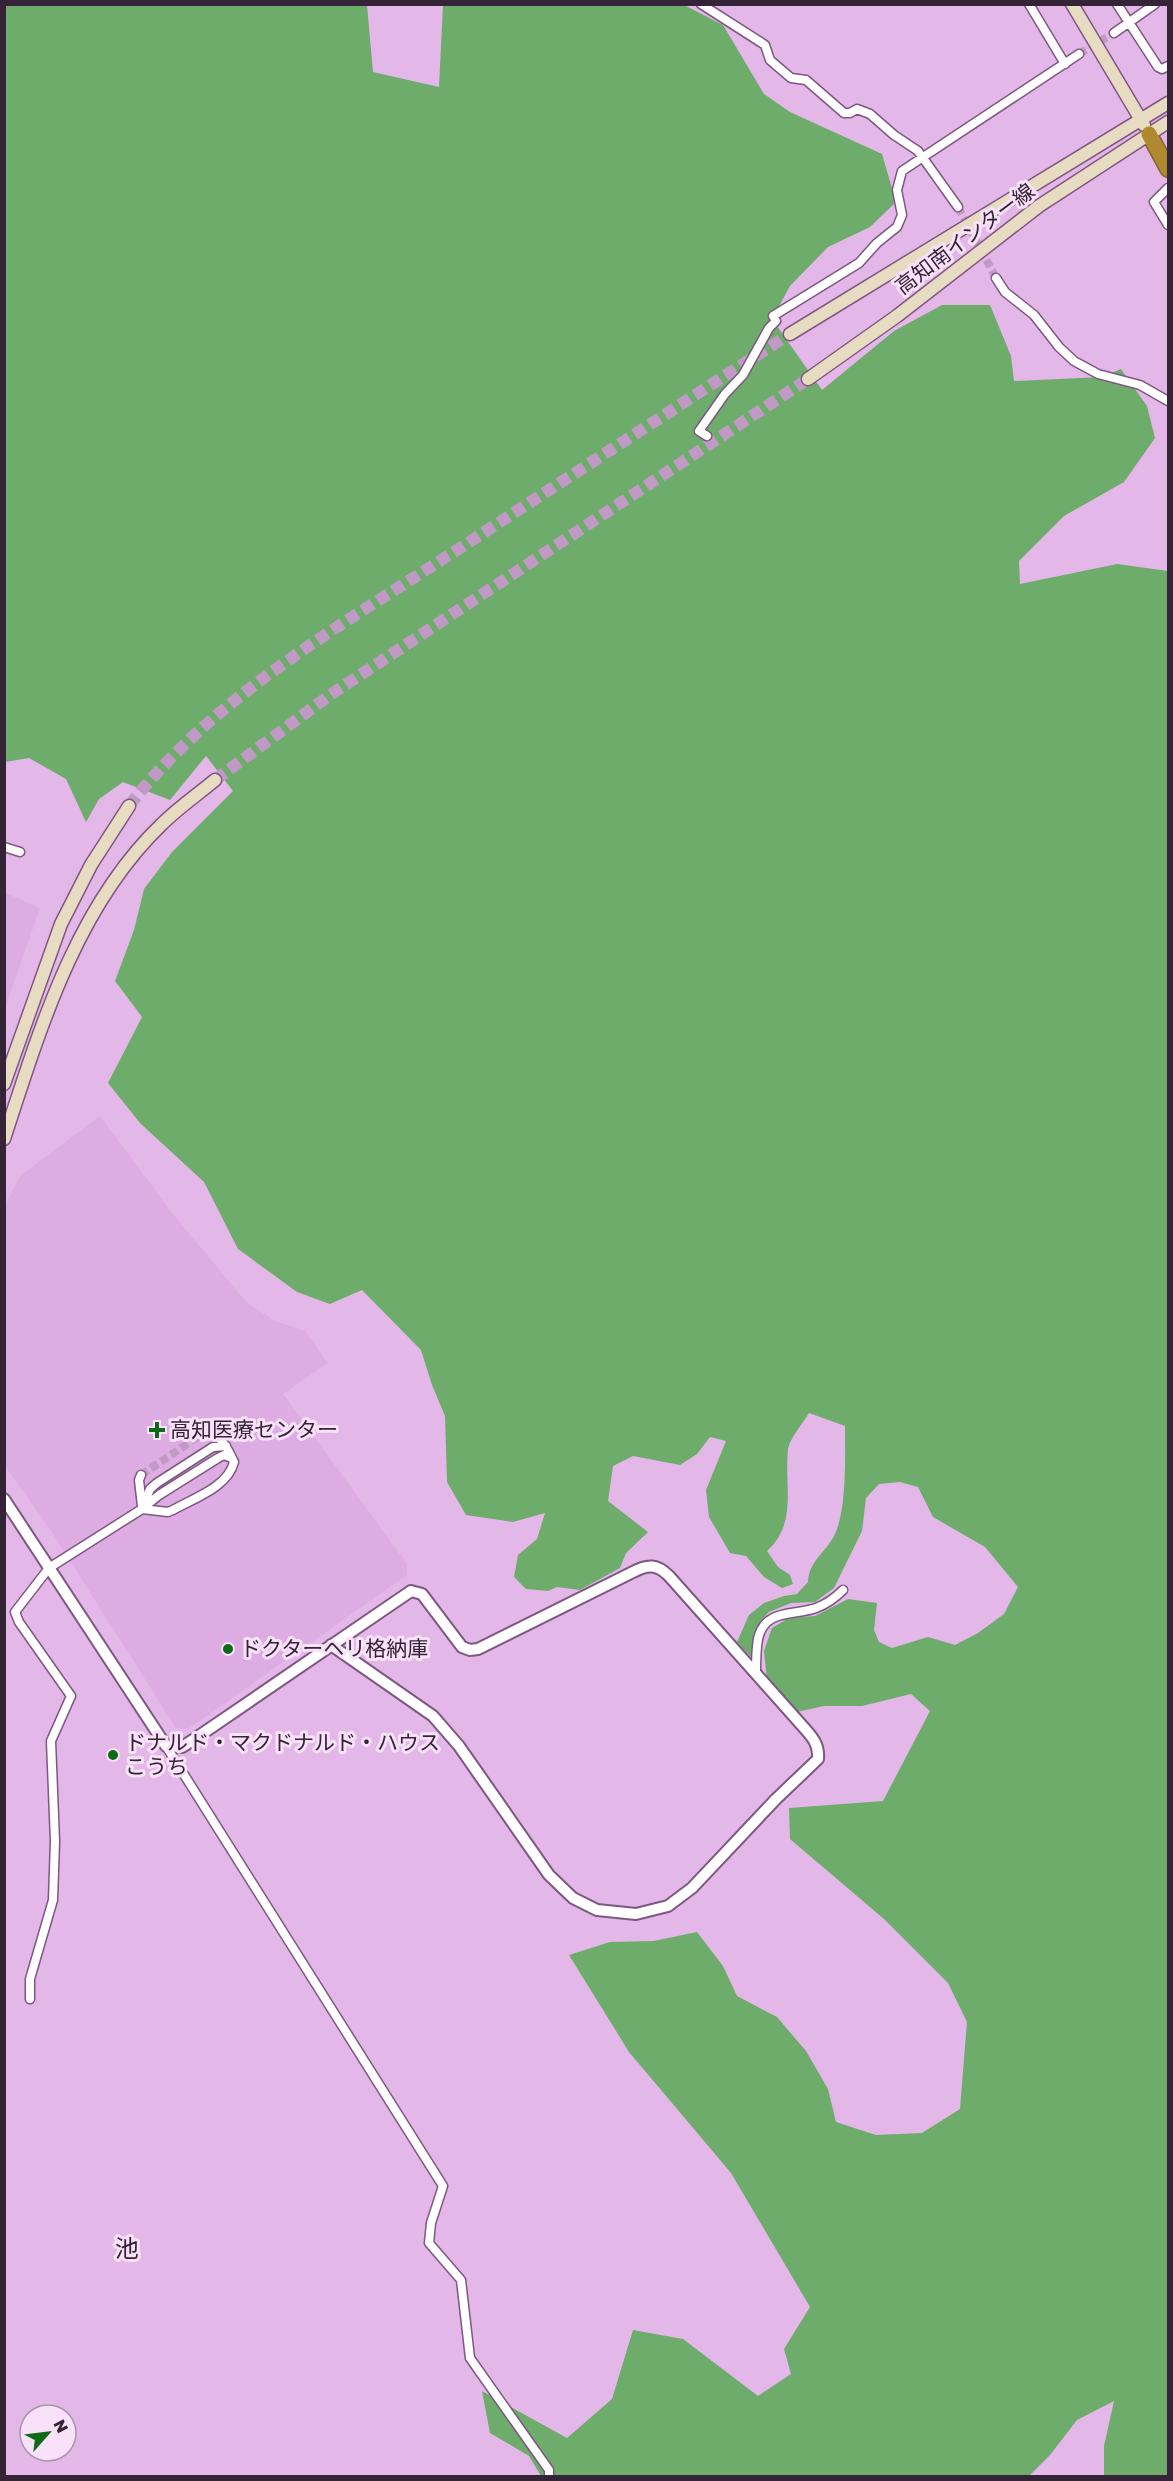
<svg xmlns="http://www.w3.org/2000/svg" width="1173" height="2481" viewBox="0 0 1173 2481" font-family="'Golos Text','Noto Sans JP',sans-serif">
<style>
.built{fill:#ddace2}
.green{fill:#6eac6c}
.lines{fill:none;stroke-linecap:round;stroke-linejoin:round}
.minor-tunnel{stroke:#c09ac4;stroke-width:8;stroke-dasharray:8 4;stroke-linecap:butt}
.secondary-tunnel{stroke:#c09ac4;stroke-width:12;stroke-dasharray:12 6;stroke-linecap:butt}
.minor-casing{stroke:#7e5782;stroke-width:11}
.tertiary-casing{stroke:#7e5782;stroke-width:14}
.secondary-casing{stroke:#7e5782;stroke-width:15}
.motorway-casing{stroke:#846532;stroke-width:18}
.minor{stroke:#fff;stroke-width:8}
.tertiary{stroke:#fff;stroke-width:10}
.secondary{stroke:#e7dbc1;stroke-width:12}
.motorway{stroke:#af8830;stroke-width:15}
.poi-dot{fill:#0d6a15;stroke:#f8e1f9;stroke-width:2}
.labels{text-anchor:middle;stroke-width:6;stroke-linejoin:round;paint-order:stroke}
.street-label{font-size:21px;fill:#352437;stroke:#f8e1f9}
.poi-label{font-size:21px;fill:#352437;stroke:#f8e1f9;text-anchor:start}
.quarter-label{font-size:24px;fill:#352437;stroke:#f8e1f9}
</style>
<rect width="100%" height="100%" fill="#e3b7e7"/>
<!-- built -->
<path class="built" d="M5,893l35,15 -35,100z
M100,1116l72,97 75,90 28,18 30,10 23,32 -45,31 124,170v11l-219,154 -12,-1 -128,-202 -43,-60 -1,-259 16,-31z"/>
<!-- green -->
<path class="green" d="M5,5h362l6,67 66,15 4,-82h241l39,20 41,69 26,18 92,42 14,48 -26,25 -42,20 -38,39 -18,33 50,71 72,-59 48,-26h48l21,51 3,25 88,-4 19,-8 26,37 8,32 -31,44 -60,34 -45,45 1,23 97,-20 51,7v1905h-64v-30l10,-45 -37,19 -27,35 -21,21h-488l-12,-20 -39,-23 -8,-42 85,47 45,-39 21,-69 50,9 75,57 33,-22 -7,-25 26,-42 -79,-134 -102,-121 -60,-97 41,-13 44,-1 43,-9 26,34 14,30 40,21 29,34 22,38 8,33 40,13 46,-2 38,-24 7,-87 -19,-39 -64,-64 -94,-80 -1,-31 94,-7 47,-90 -19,-17 -49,12h-38l-27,6 -30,-32 -3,-29 8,-23 17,-10 26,-2 33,-17 29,4 -3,27 5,12 13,6 36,-11 27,8 23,-12 26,-19 14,-27 -33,-40 -52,-30 -15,-30 -18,-5 -21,2 -13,14 -4,33 -28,57 -19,14 -24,1 -22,9 -10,11 -8,34 -14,-15 12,-27 15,-12 20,-7 13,-2 11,-12c1,-22 18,-29 27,-48 12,-25 10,-79 10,-108l-36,-13c-6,10 -19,25 -21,36 -4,37 10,74 -21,102l11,16 12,8 3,9 -11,4 -18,-11 -18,-21 -16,-3 -21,-36 -3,-27 20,-49 -16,-4 -13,17 -17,11 -47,-9 -20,10 -5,35 40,31 -22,21 -6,15 -40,22 -23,-3 -9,4 -22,-2 -12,-12 4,-22 19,-16 8,-26 -32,9 -47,-7 -19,-33 -2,-66 -13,-31 -11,-35 -59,-60 -32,14 -33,-12 -59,-43 -34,-67 -64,-59 -32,-40 34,-66 -27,-36 19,-51 10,-41 28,-37 61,-61 -27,-35 -36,44 -47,-18 -24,17 -13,23 -20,-43 -37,-21 -24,4z"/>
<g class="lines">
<!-- minor-tunnel -->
<path class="minor-tunnel" d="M1079,54l35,-21
M958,207l38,71
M141,1475l64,-43"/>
<!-- secondary-tunnel -->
<path class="secondary-tunnel" d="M215,780l115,-85 478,-316
M129,806c81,-105 201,-174 311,-245 117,-76 233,-152 350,-227"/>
<defs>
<path id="minor" d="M701,4l64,41 5,15 21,18 15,2 38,33h6l7,-4 13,5 24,21 24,16 40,56
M1029,4l36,60
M1117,4l41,63 4,2 6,-3
M1114,33l41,-29
M1168,188l-14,14 14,23
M996,278l9,14 29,23 25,32 15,14 24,13 42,11 28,16
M707,436l-8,-5 26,-37 18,-19 26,-47 7,-7 -3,-5 86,-53 18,-20 20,-16 5,-12 -5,-25 5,-19 177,-117
M4,847l16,5
M141,1475l-2,5 3,26
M142,1509l26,3 5,-2c21,-12 55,-23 61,-48 -8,-16 -11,-25 -29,-30
M142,1509l8,-20 7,-6 56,-36 13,-1
M756,1673c0,-11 0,-23 2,-34 7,-31 36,-23 58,-31 11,-4 19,-10 27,-18
M166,1746l277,440 -12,37 -2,20 32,37 9,78 79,112v6
M30,1999v-20l23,-79 2,-59 -4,-100 20,-45 -52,-74 -4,-10 34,-44 93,-59 17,-14 59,-37 6,-3 8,3"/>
<path id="tertiary" d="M4,1499l162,247 16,1 11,-7 218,-149 11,3 40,53 8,3 8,-1 155,-77c15,-8 24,-8 36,4l137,154c8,9 13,16 12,29l-42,40 -84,89 -24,18 -32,8 -39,-4 -24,-12 -24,-23 -90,-129 -26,-30 -102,-71"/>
<path id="secondary" d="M1072,4l72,121
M790,334l378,-231
M808,379l89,-63 142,-110 129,-84
M4,1084l57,-160 30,-59 38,-59
M4,1139c36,-110 72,-233 158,-315 16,-16 35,-29 53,-44"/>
<path id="motorway" d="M1149,134l19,35"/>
</defs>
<!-- minor casing -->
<use href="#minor" class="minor-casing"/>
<!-- tertiary casing -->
<use href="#tertiary" class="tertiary-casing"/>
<!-- secondary casing -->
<use href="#secondary" class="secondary-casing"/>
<!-- motorway casing -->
<use href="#motorway" class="motorway-casing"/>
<!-- minor -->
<use href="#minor" class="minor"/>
<!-- tertiary -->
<use href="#tertiary" class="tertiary"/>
<!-- secondary -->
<use href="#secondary" class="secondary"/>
<!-- motorway -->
<use href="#motorway" class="motorway"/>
</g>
<!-- markers -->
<g class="poi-dot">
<path d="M154 1421h6v6h6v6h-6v6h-6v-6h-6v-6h6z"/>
<circle cx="228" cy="1649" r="6"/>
<circle cx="113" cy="1755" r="6"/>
</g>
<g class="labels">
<!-- street labels -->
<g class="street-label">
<text transform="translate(965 239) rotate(-37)" y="7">高知南インター線</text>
</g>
<!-- poi labels -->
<g class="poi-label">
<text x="170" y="1437">高知医療センター</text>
<text x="240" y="1656">ドクターヘリ格納庫</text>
<text x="125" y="1750">ドナルド・マクドナルド・ハウス<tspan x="125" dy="24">こうち</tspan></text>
</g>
<!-- quarter labels -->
<g class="quarter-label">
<text x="127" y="2257">池</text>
</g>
</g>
<!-- border -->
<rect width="1173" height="2481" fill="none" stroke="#352437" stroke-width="12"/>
<!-- north arrow -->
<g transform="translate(48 2433) rotate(62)"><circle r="28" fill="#f8e1f9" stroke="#aa95ab" stroke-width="1.5"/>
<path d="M0-4.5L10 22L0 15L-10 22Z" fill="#0d6a15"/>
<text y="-9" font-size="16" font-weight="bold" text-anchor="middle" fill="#352437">N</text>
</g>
</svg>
